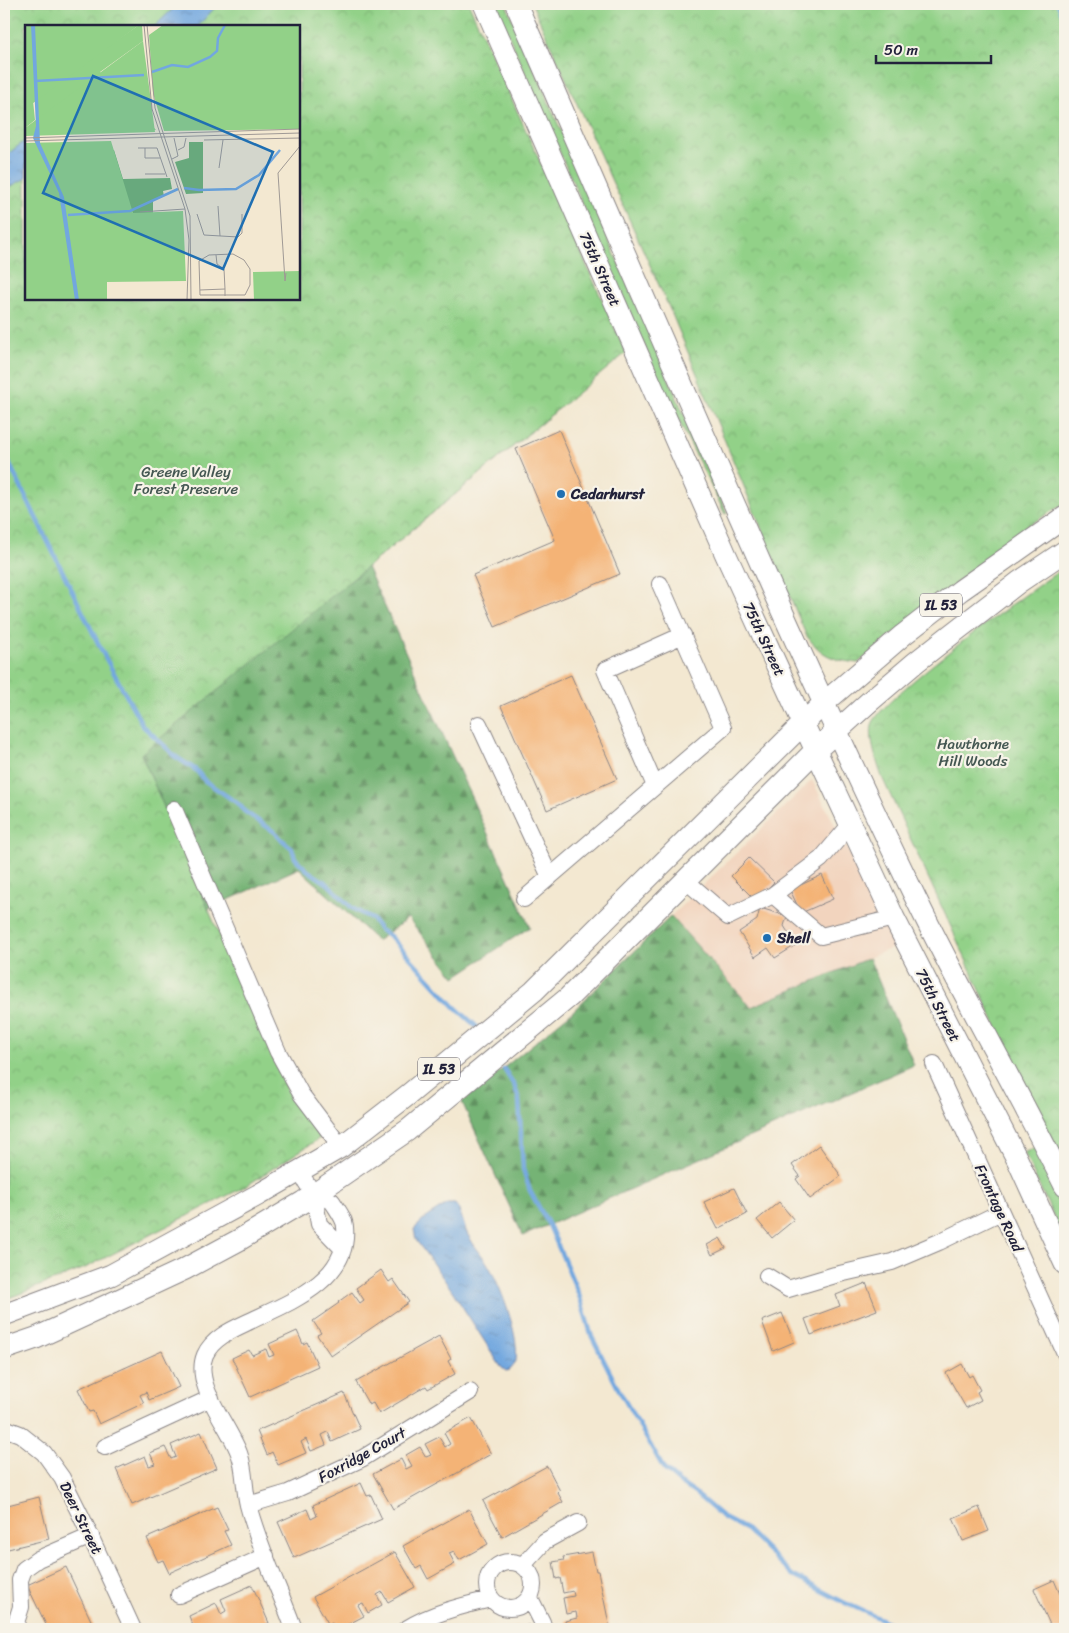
<svg xmlns="http://www.w3.org/2000/svg" width="1069" height="1633" viewBox="0 0 1069 1633" font-family="Sriracha,sans-serif">
<style>
.built{fill:#f2d4be}
.green{fill:#92d188;stroke:#5a7a62}
.forest{fill:url(#forest-firs);stroke:#4c6a58}
.park{fill:url(#park-crowns);stroke:#5a7a62;fill-rule:evenodd}
.water{fill:url(#water-ripples);stroke:#4a648d}
.lines{fill:none;stroke-linecap:round;stroke-linejoin:round}
.stream{stroke:#72a7df;stroke-width:4.5}
.building{fill:#f4b376}
.minor-casing{stroke:#8a8586;stroke-width:18}
.major-casing{stroke:#8a8586;stroke-width:23}
.minor{stroke:#fff;stroke-width:16}
.major{stroke:#fff;stroke-width:21}
.poi-dot{fill:#1f6fb2;stroke:#f7f3e8;stroke-width:2}
.labels{text-anchor:middle;stroke-width:4.5;stroke-linejoin:round;paint-order:stroke}
.shield{fill:#f7f3e8;stroke:#62616f;stroke-width:1}
.shield-label{font-size:14px;font-weight:bold;fill:#22223b}
.street-label{font-size:15px;fill:#22223b;stroke:#f7f3e8}
.park-label{font-size:15px;fill:#445752;stroke:#f7f3e8}
.poi-label{font-size:15px;font-weight:bold;fill:#22223b;stroke:#f7f3e8;text-anchor:start}
.inset-river{fill:none;stroke:#72a7df;stroke-width:2.5}
.inset-road{fill:none;stroke:#9f9995;stroke-width:1}
.view{fill:#1f6fb2;fill-opacity:0.15;stroke:#1f6fb2;stroke-width:2.5}
.inset-edge{fill:none;stroke:#22223b;stroke-width:2.5}
</style>
<defs>
<pattern id="forest-firs" width="22" height="20" patternUnits="userSpaceOnUse" patternTransform="scale(1.25)"><rect width="22" height="20" fill="#75b374"/><path d="M5 1l3.5 6h-7zM16 11l3.5 6h-7z" fill="#609160"/></pattern>
<pattern id="park-crowns" width="20" height="18" patternUnits="userSpaceOnUse" patternTransform="scale(1.25)"><rect width="20" height="18" fill="#92d188"/><path d="M2 6a3 3 0 1 1 6 0M12 15a3 3 0 1 1 6 0" fill="none" stroke="#7eb376"/></pattern>
<pattern id="water-ripples" width="26" height="14" patternUnits="userSpaceOnUse" patternTransform="scale(1.25)"><rect width="26" height="14" fill="#72a7df"/><path d="M2 4q2-2 4 0t4 0M15 11q2-2 4 0t4 0" fill="none" stroke="#5d88b6"/></pattern>
</defs>
<rect width="100%" height="100%" fill="#f7f3e8"/>
<filter id="ink" filterUnits="userSpaceOnUse"><feTurbulence type="fractalNoise" baseFrequency=".02" numOctaves="2"/><feDisplacementMap in="SourceGraphic" scale="10" xChannelSelector="R" yChannelSelector="G"/><feConvolveMatrix kernelMatrix="1 2 1 2 8 2 1 2 1" color-interpolation-filters="sRGB"/></filter>
<filter id="wash" filterUnits="userSpaceOnUse"><feTurbulence type="fractalNoise" baseFrequency=".0096" numOctaves="4" result="noise"/><feDisplacementMap in="SourceGraphic" scale="20" xChannelSelector="R" yChannelSelector="G"/><feGaussianBlur stdDeviation="1.12" result="paint"/><feColorMatrix in="noise" values="0 0 0 0 0 0 0 0 0 0 0 0 0 0 0 0 0 1.4 0 .05"/><feComposite in="paint" operator="in"/></filter>
<g filter="url(#wash)">
<rect width="100%" height="100%" fill="#f3e8d1"/>
<!-- built -->
<path class="built" d="M812,780l85,166 -146,61 -80,-91z"/>
<!-- green -->
<path class="green" d="M495,4h11l221,509 -2,1 -61,-123z
M1035,1147l30,63v31l-41,-88z"/>
<!-- forest -->
<path class="forest" d="M563,405l-196,162 163,360 -75,50 -47,-59 -31,23 -78,-73 -91,41 -67,-155 -57,-106 265,-66z
M671,916l80,91 118,-49 45,107 -391,171 -61,-134 110,-90z"/>
<!-- park -->
<path class="park" d="M4,4h465l157,349 -485,401 144,332 35,52 -74,48 -161,82 -81,32zM26,26h273v273h-273z
M532,4h524l9,5v494l-44,27 -163,133c-26,-3 -36,-7 -52,-28l-134,-321z
M1065,567v608l-183,-398c-5,-14 -13,-38 -10,-52 6,-26 163,-138 193,-158z"/>
<!-- water -->
<path class="water" d="M178,4h40l-20,22h-43z
M26,140v38l-22,12v-33z
M447,1204h8c7,8 8,21 13,31 6,12 16,21 22,33 11,20 30,69 26,92 0,4 -4,7 -6,10l-4,1 -5,-4 -50,-78 -35,-49 -2,-11 14,-13z"/>
<g class="lines">
<!-- stream -->
<path class="stream" d="M1058,4l7,16
M4,453l100,202 39,71 26,24 4,5 23,15 9,11 35,24 4,6 32,22 5,6 11,9 3,10 12,12 21,14 24,24 20,11 8,11 10,6 65,71 22,20
M504,1069l11,18 4,13 4,69 7,22 20,36 29,68 13,42 27,53 45,79 15,13 17,12 28,24 23,12 45,45 51,27 60,27"/>
</g>
<g id="blocks">
<!-- building -->
<path class="building" d="M559,430l61,144 -125,53 -22,-52 82,-35 -39,-91z
M571,675l46,104 -70,31 -46,-104z
M749,858l25,24 -18,19 -25,-25z
M822,875l11,24 -32,14 -11,-23z
M760,908l27,8 -3,10 12,19 -21,13 -7,-10 -13,9 -16,-25 18,-12z
M819,1145l22,31 -31,23 -14,-20 4,-3 -8,-11z
M734,1188l13,26 -29,15 -14,-27z
M779,1202l15,18 -22,18 -15,-18z
M720,1238l6,10 -14,7 -5,-10z
M381,1270l8,12 4,-3 16,23 -78,54 -14,-21 4,-2 -8,-12 26,-18 -1,-1 14,-10 8,11 4,-3 -8,-12z
M866,1283l11,27 -66,25 -6,-16 35,-13 -4,-11z
M782,1313l12,29 -21,9 -11,-30z
M297,1331l6,13 4,-2 11,24 -68,31 -18,-39 17,-8 3,5 14,-6 3,8 5,-2 -5,-11z
M439,1336l12,23 -3,2 7,13 -27,15 -2,-3 -47,28 -6,-11 -4,2 -13,-23z
M162,1351l17,36 -30,13 -3,-8 -6,3 4,8 -45,21 -6,-13 -4,1 -11,-23z
M962,1364l7,13 3,-2 8,15 -3,2 4,8 -15,8 -20,-35z
M344,1393l16,36 -28,13 -4,-10 -6,3 4,10 -15,6 -5,-12 -5,3 5,11 -28,12 -6,-13 -5,3 -10,-24z
M471,1418l20,36 -98,55 -20,-35 28,-15 5,10 6,-3 -6,-11 14,-8 6,10 5,-2 -6,-11 14,-7 6,10 5,-3 -6,-11z
M201,1432l16,36 -85,37 -16,-36 29,-13 4,10 6,-2 -5,-11 15,-6 6,12 5,-2 -5,-12z
M547,1466l13,25 -2,2 5,9 -61,35 -19,-36z
M361,1483l6,13 4,-1 11,24 -88,39 -16,-36 29,-13 4,10 6,-3 -4,-11z
M39,1497l10,42 -45,11v-44z
M217,1507l11,23 -4,1 7,14 -62,28 -6,-13 -5,2 -11,-24z
M979,1507l10,24 -26,10 -10,-23z
M469,1509l19,35 -29,16 -5,-9 -5,2 6,11 -27,15 -7,-13 -5,3 -13,-23z
M395,1552l20,35 -27,15 -6,-10 -5,3 5,10 -14,8 -5,-10 -5,2 6,11 -25,13h-3l-4,-6 -3,2 -16,-28z
M592,1552l4,19h2l12,58h-43l-2,-8 12,-3 -1,-6 -10,2 -3,-16 11,-2 -1,-5 -10,2 -3,-15 -4,1 -3,-17 11,-2 -1,-3z
M66,1567l29,62h-47l-21,-44z
M1054,1580l6,14 2,-1 3,8v28h-13l-18,-40z
M252,1585l17,38 -13,6h-65l-1,-1 3,-2 -4,-10 27,-13 5,11 5,-3 -5,-12z
M529,1625l1,4h-23v-1z"/>
</g>
</g>
<g filter="url(#ink)">
<use href="#blocks" fill-opacity="0" stroke="#8a8586" stroke-width="1"/>
<g class="lines">
<defs>
<path id="minor" d="M479,724l71,153
M655,786l-50,-116 78,-35
M174,809l104,243 23,42 40,53
M685,880l43,37 45,-22 48,-36 29,-34
M773,895l48,41 73,-18
M524,899l199,-171 -63,-144
M934,1064l131,289
M299,1171l15,24 5,29 24,25
M767,1276l21,13 47,-14 57,-13 47,-20 62,-30
M4,1428l16,6 24,19 18,25 20,40 51,111
M105,1447l106,-49
M248,1505l40,-12 75,-35 107,-66
M487 1585a23 23 0 1 1 46 0a23 23 0 1 1-46 0Z
M523,1565l22,-24 33,-18
M179,1595l87,-39
M530,1598l12,24 2,7
M14,1629l7,-22 -1,-27 4,-11 14,-10 53,-23
M294,1629c-15,-41 -35,-82 -46,-124 -4,-16 -3,-34 -8,-49 -9,-29 -48,-70 -35,-101 7,-16 26,-25 41,-32 39,-19 104,-41 99,-96 0,-8 -9,-19 -13,-26l-18,-6
M406,1629c26,-16 55,-23 85,-30"/>
<path id="major" d="M484,4l242,551 77,168 91,195 124,243 47,103
M516,4c132,300 258,602 401,897 47,97 101,189 148,285
M4,1315l107,-40 147,-80 83,-48 67,-52 126,-104 290,-288 79,-68 58,-45 104,-73
M4,1349l32,-11 89,-41 60,-28 54,-29 64,-38 105,-72 161,-133 247,-247 53,-48 47,-40 37,-29 66,-51 46,-31"/>
</defs>
<!-- minor casing -->
<use href="#minor" class="minor-casing"/>
<!-- major casing -->
<use href="#major" class="major-casing"/>
<!-- minor -->
<use href="#minor" class="minor"/>
<!-- major -->
<use href="#major" class="major"/>
</g>
</g>
<!-- markers -->
<g class="poi-dot">
<circle cx="561" cy="494" r="5"/>
<circle cx="767" cy="938" r="5"/>
</g>
<g class="labels">
<!-- shield labels -->
<g class="shield">
<rect x="920" y="593.5" width="42" height="23" rx="4"/>
<rect x="418" y="1057.5" width="42" height="23" rx="4"/>
</g>
<g class="shield-label">
<text x="941" y="610">IL 53</text>
<text x="439" y="1074">IL 53</text>
</g>
<!-- street labels -->
<g class="street-label">
<text transform="translate(600 269) rotate(66)" y="5">75th Street</text>
<text transform="translate(764 639) rotate(65)" y="5">75th Street</text>
<text transform="translate(938 1005) rotate(63)" y="5">75th Street</text>
<text transform="translate(999 1208) rotate(65)" y="5">Frontage Road</text>
<text transform="translate(362 1455) rotate(-29)" y="5">Foxridge Court</text>
<text transform="translate(81 1518) rotate(64)" y="5">Deer Street</text>
</g>
<!-- park labels -->
<g class="park-label">
<text x="186" y="477">Greene Valley<tspan x="186" dy="17">Forest Preserve</tspan></text>
<text x="973" y="749">Hawthorne<tspan x="973" dy="17">Hill Woods</tspan></text>
</g>
<!-- poi labels -->
<g class="poi-label">
<text x="571" y="499">Cedarhurst</text>
<text x="777" y="943">Shell</text>
</g>
</g>
<!-- overview -->
<g transform="translate(25 25)">
<rect width="275" height="275" fill="#f3e8d1"/>
<path d="M0,0l10,95 -10,8zM114,0h3l1,16 -43,31 56,58 -117,-4 -2,-30z" fill="#92d188"/>
<path d="M164,117h14v51l-17,1 -11,-32 14,-4zM56,122l33,3 9,29 47,-1 2,11 -9,2 1,5 -11,5v12h-20z" fill="#75b374"/>
<path d="M0,0h114l-114,84zM138,0h137v104l-136,2 -11,-38 -4,-58zM118,16l12,91 -130,4v-8zM86,116l22,72 50,-2 3,70 -79,1v18h-82v-157zM275,246v29h-46l-1,-28z" fill="#92d188"/>
<path d="M6,0h4l5,118 24,54 15,103h-4l-16,-107 -26,-55 3,-12z" fill="#72a7df"/>
<path class="inset-river" d="M127,47l20,-7 16,2 22,-10 7,-6 1,-13 7,-13M10,56l109,-6M159,163l15,2 37,-1 23,-14 21,-25M43,190l62,-4 48,-22"/>
<path class="inset-road" d="M119,0l8,84 33,100 4,31 -2,60M122,0l8,83 35,108 1,84M0,113l275,-9M179,115l96,-2M0,116l275,-8M113,123h19l10,29M120,123v10h15M153,125l6,-3 2,-9M147,134l6,-3 -4,-18M194,143l4,-28M120,149h20M193,181l2,30M115,187l45,-3M172,189l7,21 34,2 4,-4v-19M208,229l11,6 6,9v16l-5,10h-45l-1,-34 10,-6zM191,230l1,9 7,5 1,20M261,248l-1,8 -7,-108 22,-27M175,265l25,-1v7"/>
<path class="view" d="M68,51l180,76 -50,117 -180,-76z"/>
<rect width="275" height="275" class="inset-edge"/>
</g>
<!-- margin -->
<rect width="1069" height="1633" fill="none" stroke="#f7f3e8" stroke-width="20"/>
<!-- scale -->
<path d="M876 55v8h115v-8" fill="none" stroke="#22223b" stroke-width="2.5"/>
<text x="884" y="55" font-size="15" fill="#22223b" stroke="#f7f3e8" stroke-width="4" paint-order="stroke">50 m</text>
</svg>
